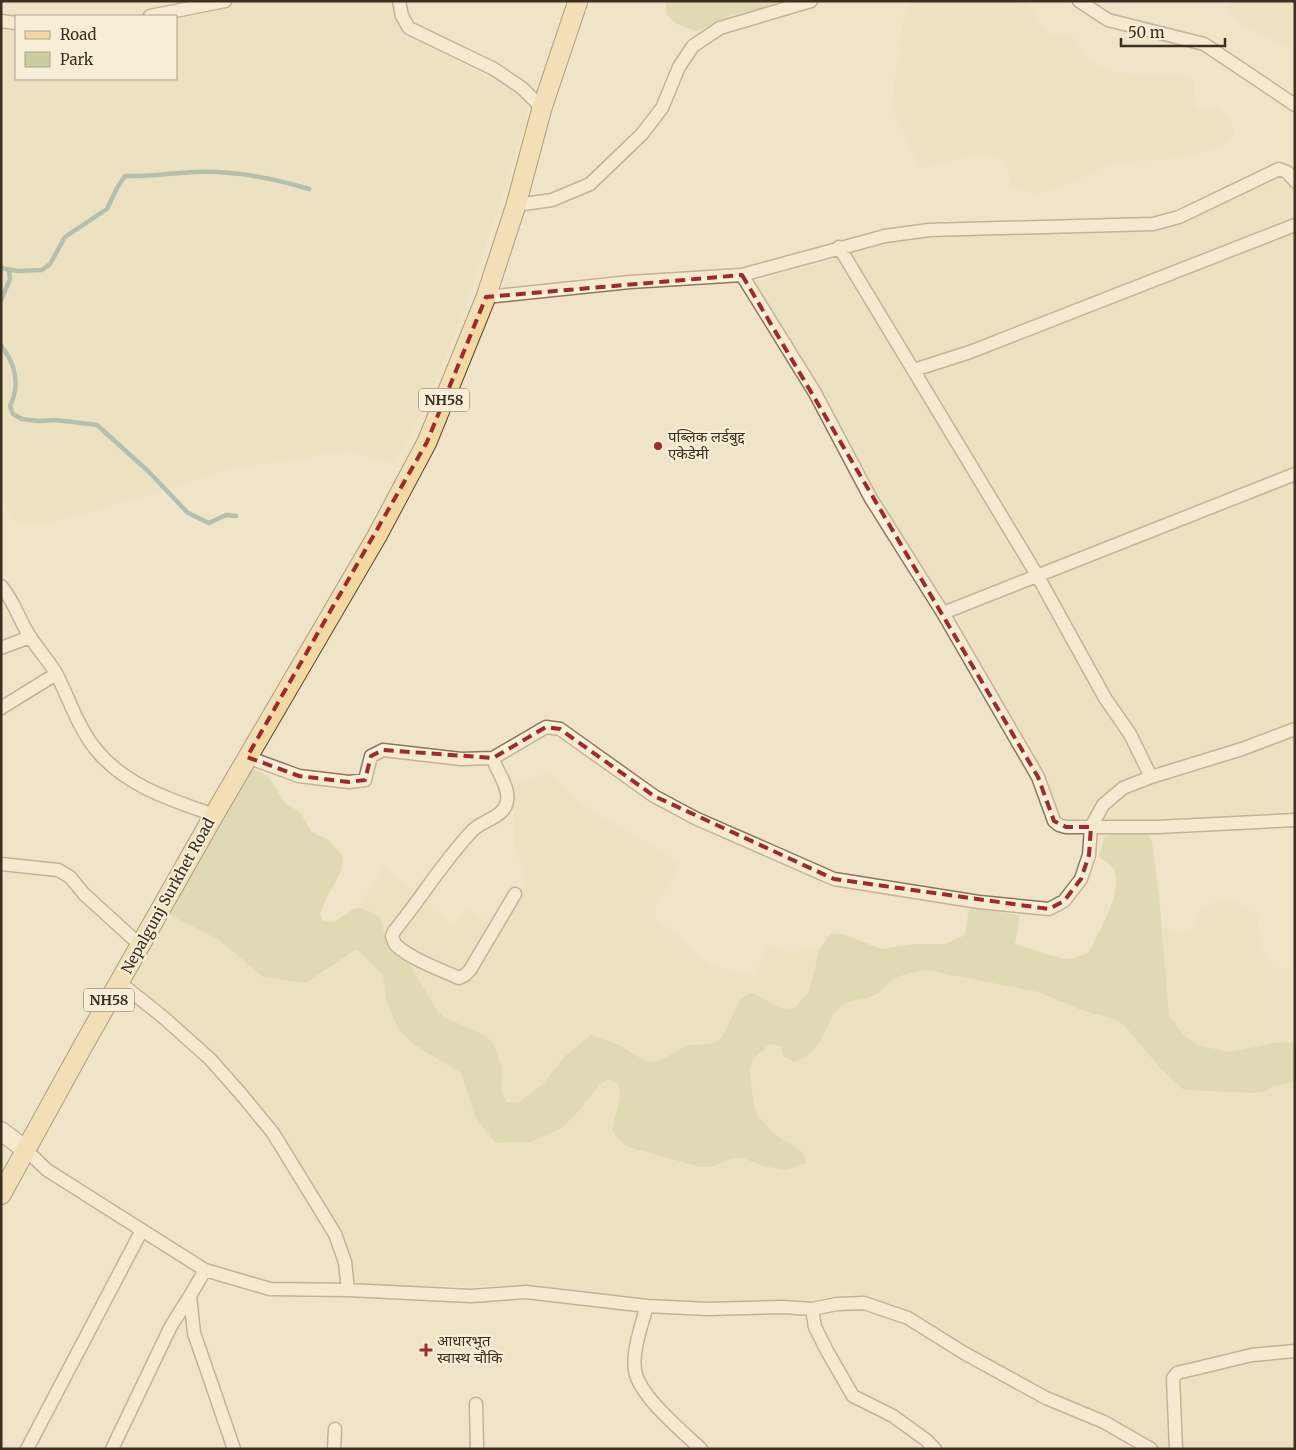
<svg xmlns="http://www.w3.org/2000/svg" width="1296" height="1450" viewBox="0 0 1296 1450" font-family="Merriweather,'Noto Sans Devanagari',serif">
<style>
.farmland{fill:#e6deb5}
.green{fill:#c9cf9b}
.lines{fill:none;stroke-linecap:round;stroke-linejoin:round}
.stream{stroke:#6f938a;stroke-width:4.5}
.street-casing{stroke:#8d765c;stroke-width:15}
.secondary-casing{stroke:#6f573f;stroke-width:20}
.primary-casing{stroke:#5b4430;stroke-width:21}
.street{stroke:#faf1dc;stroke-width:12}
.secondary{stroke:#faf1dc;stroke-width:18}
.primary{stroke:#f3d9a0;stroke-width:19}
.marked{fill:none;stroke:#9e2a2b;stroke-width:4;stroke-dasharray:10 6;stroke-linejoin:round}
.poi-dot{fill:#9e2a2b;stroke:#f7eed8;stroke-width:2}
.labels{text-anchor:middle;stroke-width:4.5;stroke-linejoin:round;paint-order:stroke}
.shield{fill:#f7eed8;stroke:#756857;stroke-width:1}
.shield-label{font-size:14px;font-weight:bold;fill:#3d2e20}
.poi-label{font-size:15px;fill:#3d2e20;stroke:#f7eed8;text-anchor:start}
.street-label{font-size:15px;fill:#3d2e20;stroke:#f7eed8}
</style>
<rect width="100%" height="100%" fill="#f0e4c8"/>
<!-- farmland -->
<path class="farmland" d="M240,1h153l6,23 7,14 36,16 50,25 35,21 -1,19 -52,164 -48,125 -33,56 -43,-13 -122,18 -80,26 -95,27 -39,-1 -13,-21v-472l15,1v50h160v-60l17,-3z
M910,1h105l2,3 10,-3 14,24 12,10 18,-2 16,27 23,11 26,3 41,1 16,3 3,31 23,-1 11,13 5,15 -17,11 -37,11 -70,5 -40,20 -35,11 -24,-8 -6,-26 -26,-6 -61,14 -27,-61 2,-27 7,-27 -2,-11 4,-23 7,-11z
M1231,1h64v51l-57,-30 -10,-12z
M1283,174l12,12v37l-302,115 -72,24 -4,-1 -7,-9 -58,-99 1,-3 39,-9 28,-3 109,-6h62l52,-3 131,-54z
M1295,231v238l-250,98 -5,-2 -12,-14 -104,-173 3,-4 7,-5 295,-111z
M838,258l14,19 172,288 2,6 -80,32 -45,-70 -34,-58 -30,-58 -76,-122 -6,-13z
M1295,482v243l-131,44 -6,-3 -13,-15 -45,-72 -52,-95 3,-8 190,-75z
M1023,589l11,1 19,25 50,92 22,30 18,34 -5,4 -13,5 -13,9 -16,18 -6,10 -11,5 -11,-2 -12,-7 -103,-190 8,-7 32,-12z
M1295,736v77l-130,7h-59l-2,-8 18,-18 146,-48z
M550,772l30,31 101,60 -26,45 1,10 55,47 43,11 13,-30 24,6 29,-4 -11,43 -14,17 -12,1 -31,-16 -11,5 -19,40 -10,6 -24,1 -29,16 -12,1 -28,-17 -55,12 -20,26 -26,20 -11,-1 -6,-10 1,-25 -16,-31 -42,-19 -8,-8 -24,-41 -10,-12 -15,-11 -7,-28 -16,-10h-6l26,-42 68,61 15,-19 31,24 28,-46 -13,-47 2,-55z
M1235,902l22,12 4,31 12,22 22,3v70l-2,2 -19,1 -44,9 -33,-7 -14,-11 -14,-19 -7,-87 20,6 11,-9 7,-16 13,-6z
M170,915l49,25 44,37 44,6 50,-34 26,26 3,24 27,45 48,29 14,44 87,11 16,-16 21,-27 10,-6 9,5 2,12 -8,34 16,17 72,20h11l21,-9h11l20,8 44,-4 -5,-10 -29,-19 -15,-17 -4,-11 -5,-36 4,-10 17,-15 11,3 40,-6 16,-31 7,-8 31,-7 17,-15 22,-8 12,-2 112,22 43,18 35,10 9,6 35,42 104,24 9,-6 22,-4v367h-134l-107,-52 -167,-93 -37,-11 -50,10 -57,-2 -99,1 -125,-15 -65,-2 -45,2 -46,-3 -11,-6 -1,-20 -12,-30 -31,-51 -45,-63 -90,-97 -42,-33 20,-39z"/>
<!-- green -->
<path class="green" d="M665,1h134l-67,14 -31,15 -6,1 -20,-8 -8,-8z
M248,766l20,10 17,27 15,9 12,20 17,8 11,13 3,5 -2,13 -17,32 -4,11 2,6 12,2c23,-15 21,-20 46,-5l7,28 15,11 10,12 24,41 8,8 42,19 8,9 8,22 -1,25 6,10 11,1 26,-20 20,-26 27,-22 28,10 28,17 12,-1 29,-16 24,-1 10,-6 19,-40 11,-5 31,16 12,-1 14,-17 11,-43 11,-14h12l38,15 35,-5h29l20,-9 4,-27 51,7 -5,29 45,14 12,1 17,-7c9,-19 35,-61 25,-82 -2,-5 -10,-9 -15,-13l5,-20 7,-3 36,-1 5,8 7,54 10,120 14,19 14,11 33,7 44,-9 19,-1 2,-2v42l-22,4 -9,6 -11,1 -69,-3 -24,-22 -35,-42 -9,-6 -35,-10 -43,-18 -112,-22c-11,2 -24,4 -34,10 -6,4 -10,12 -17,15 -13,7 -29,2 -38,15 -15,22 -14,42 -43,52l-10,-5 -3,-10 -11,-3 -17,15 -4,10 5,36 4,11 15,17 29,19 5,10 -20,8 -24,-4 -20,-8h-11l-21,9h-11l-72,-20 -9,-7 -7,-10 8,-34 -2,-12 -9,-5 -10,6 -21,27 -16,16 -32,14 -34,1 -21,-26 -14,-44 -48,-29 -15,-16 -12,-29 -3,-24 -26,-26 -51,34 -43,-6 -44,-37 -49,-25z"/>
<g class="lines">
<!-- stream -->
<path class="stream" d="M1,268l16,3 25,-1 8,-6 15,-27 42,-28 10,-21 8,-12c23,1 46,-3 70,-4 39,-2 77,6 114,17
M1,300l9,-21 -1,-8
M1,346c15,18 19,39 9,60l3,8 9,5 16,2 18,-1 41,5 51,46 40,42 21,10 17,-8 10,1"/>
<defs>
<path id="street" d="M399,1l3,15 7,12 85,41 28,19 20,20
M1079,1l29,19 96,24 91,61
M150,16l75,-15
M1,21l15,2
M516,205l36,-5 38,-16 52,-50 20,-26 17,-41 14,-21 27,-18 91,-27
M742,275l73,118 55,104 73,116 95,164 16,44 5,4 7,2h91l138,-7
M486,297l144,-15 112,-7 143,-39 44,-6 224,-6 26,-7 100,-48 8,3 8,9
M914,370l56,-18 325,-127
M1,586c14,16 18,35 30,52 8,13 19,24 26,37 13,26 22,55 41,77 30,35 74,48 116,63
M943,613l352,-139
M1,648l29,-11
M1,708l55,-34
M247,757l52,19 50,6 16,-2 6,-24 12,-6 78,9 32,-1 53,-31 14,2 94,67 41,22 139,61 145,23 70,7 15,-8 17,-22 8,-24 2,-28 12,-22 20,-17 28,-11 -21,-43 -25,-36 -68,-123 -198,-328
M493,758c3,13 17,29 14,43 -2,16 -24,19 -34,29 -29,30 -51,67 -78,100l-3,6c1,3 2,8 5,10 14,13 44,24 62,32l6,-3 5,-5 45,-76
M1151,777l91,-28 53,-20
M1,864l57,6 12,7 14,17 56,51
M119,982l44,35 47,42 31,35 32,39 62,101 10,28 3,28
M26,1150l21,20 158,100 65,19 78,1 123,6 55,-4 121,14 61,3 75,-2 29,2 25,-5 27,-1 44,15 56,35 82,45 58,24 47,27
M205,1270l-15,26 4,37 40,116
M647,1306c-5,17 -15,46 -12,64 3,25 47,61 66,79
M812,1309l3,18 12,24 26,45 40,20 33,24 9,9
M476,1404l1,45
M27,1449l115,-219
M112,1449l59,-123 19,-30
M334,1449l1,-20
M1176,1449l-3,-71 4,-5 75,-18 43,-4"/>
<path id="secondary" d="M1,1131l25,19"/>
<path id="primary" d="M1,1195l82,-149 131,-231 163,-279 50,-94 59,-145 30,-92 26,-97 36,-107"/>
</defs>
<!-- street casing -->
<use href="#street" class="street-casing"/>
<!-- secondary casing -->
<use href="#secondary" class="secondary-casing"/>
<!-- primary casing -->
<use href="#primary" class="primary-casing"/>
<!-- street -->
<use href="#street" class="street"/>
<!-- secondary -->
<use href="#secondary" class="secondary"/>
<!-- primary -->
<use href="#primary" class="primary"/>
</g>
<!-- marked area -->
<path d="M0 0H1296V1450H0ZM742,275l296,502 16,44 12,6h25l-2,28 -8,24 -17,22 -15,8 -215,-30 -180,-83 -94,-67 -14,-2 -53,31 -110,-8 -12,6 -6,24 -16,2 -50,-6 -52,-19 180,-315 59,-145z" fill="#f0e4c8" fill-opacity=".55" fill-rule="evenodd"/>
<path class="marked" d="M742,275l296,502 16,44 12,6h25l-2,28 -8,24 -17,22 -15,8 -215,-30 -180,-83 -94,-67 -14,-2 -53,31 -110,-8 -12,6 -6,24 -16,2 -50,-6 -52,-19 180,-315 59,-145z"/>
<!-- markers -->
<g class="poi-dot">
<circle cx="658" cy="446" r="5"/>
<path d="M423.5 1342.5h5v5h5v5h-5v5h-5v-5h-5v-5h5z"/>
</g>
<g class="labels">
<!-- shield labels -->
<g class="shield">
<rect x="419" y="388.5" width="50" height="23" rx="4"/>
<rect x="84" y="988.5" width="50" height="23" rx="4"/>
</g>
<g class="shield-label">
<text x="444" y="405">NH58</text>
<text x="109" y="1005">NH58</text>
</g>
<!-- poi labels -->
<g class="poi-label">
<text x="668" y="442">पब्लिक लर्डबुद्द<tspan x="668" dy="17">एकेडेमी</tspan></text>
<text x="437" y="1346">आधारभुत<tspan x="437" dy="17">स्वास्थ चौकि</tspan></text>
</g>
<!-- street labels -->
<g class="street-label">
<text transform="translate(168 896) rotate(-61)" y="5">Nepalgunj Surkhet Road</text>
</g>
</g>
<!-- border -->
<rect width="1296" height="1450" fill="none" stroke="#3d2e20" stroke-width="5"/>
<!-- legend -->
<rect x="15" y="15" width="162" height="65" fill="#f7eed8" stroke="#ada18e"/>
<rect x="25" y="31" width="25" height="8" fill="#f3d9a0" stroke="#ada18e"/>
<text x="60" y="40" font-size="15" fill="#3d2e20">Road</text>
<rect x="25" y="52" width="25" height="15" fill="#c9cf9b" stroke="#ada18e"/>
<text x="60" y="65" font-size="15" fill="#3d2e20">Park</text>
<!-- scale -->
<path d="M1121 38v8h104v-8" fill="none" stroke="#3d2e20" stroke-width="2.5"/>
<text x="1128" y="38" font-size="15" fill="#3d2e20" stroke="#f7eed8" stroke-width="4" paint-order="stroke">50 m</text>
</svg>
